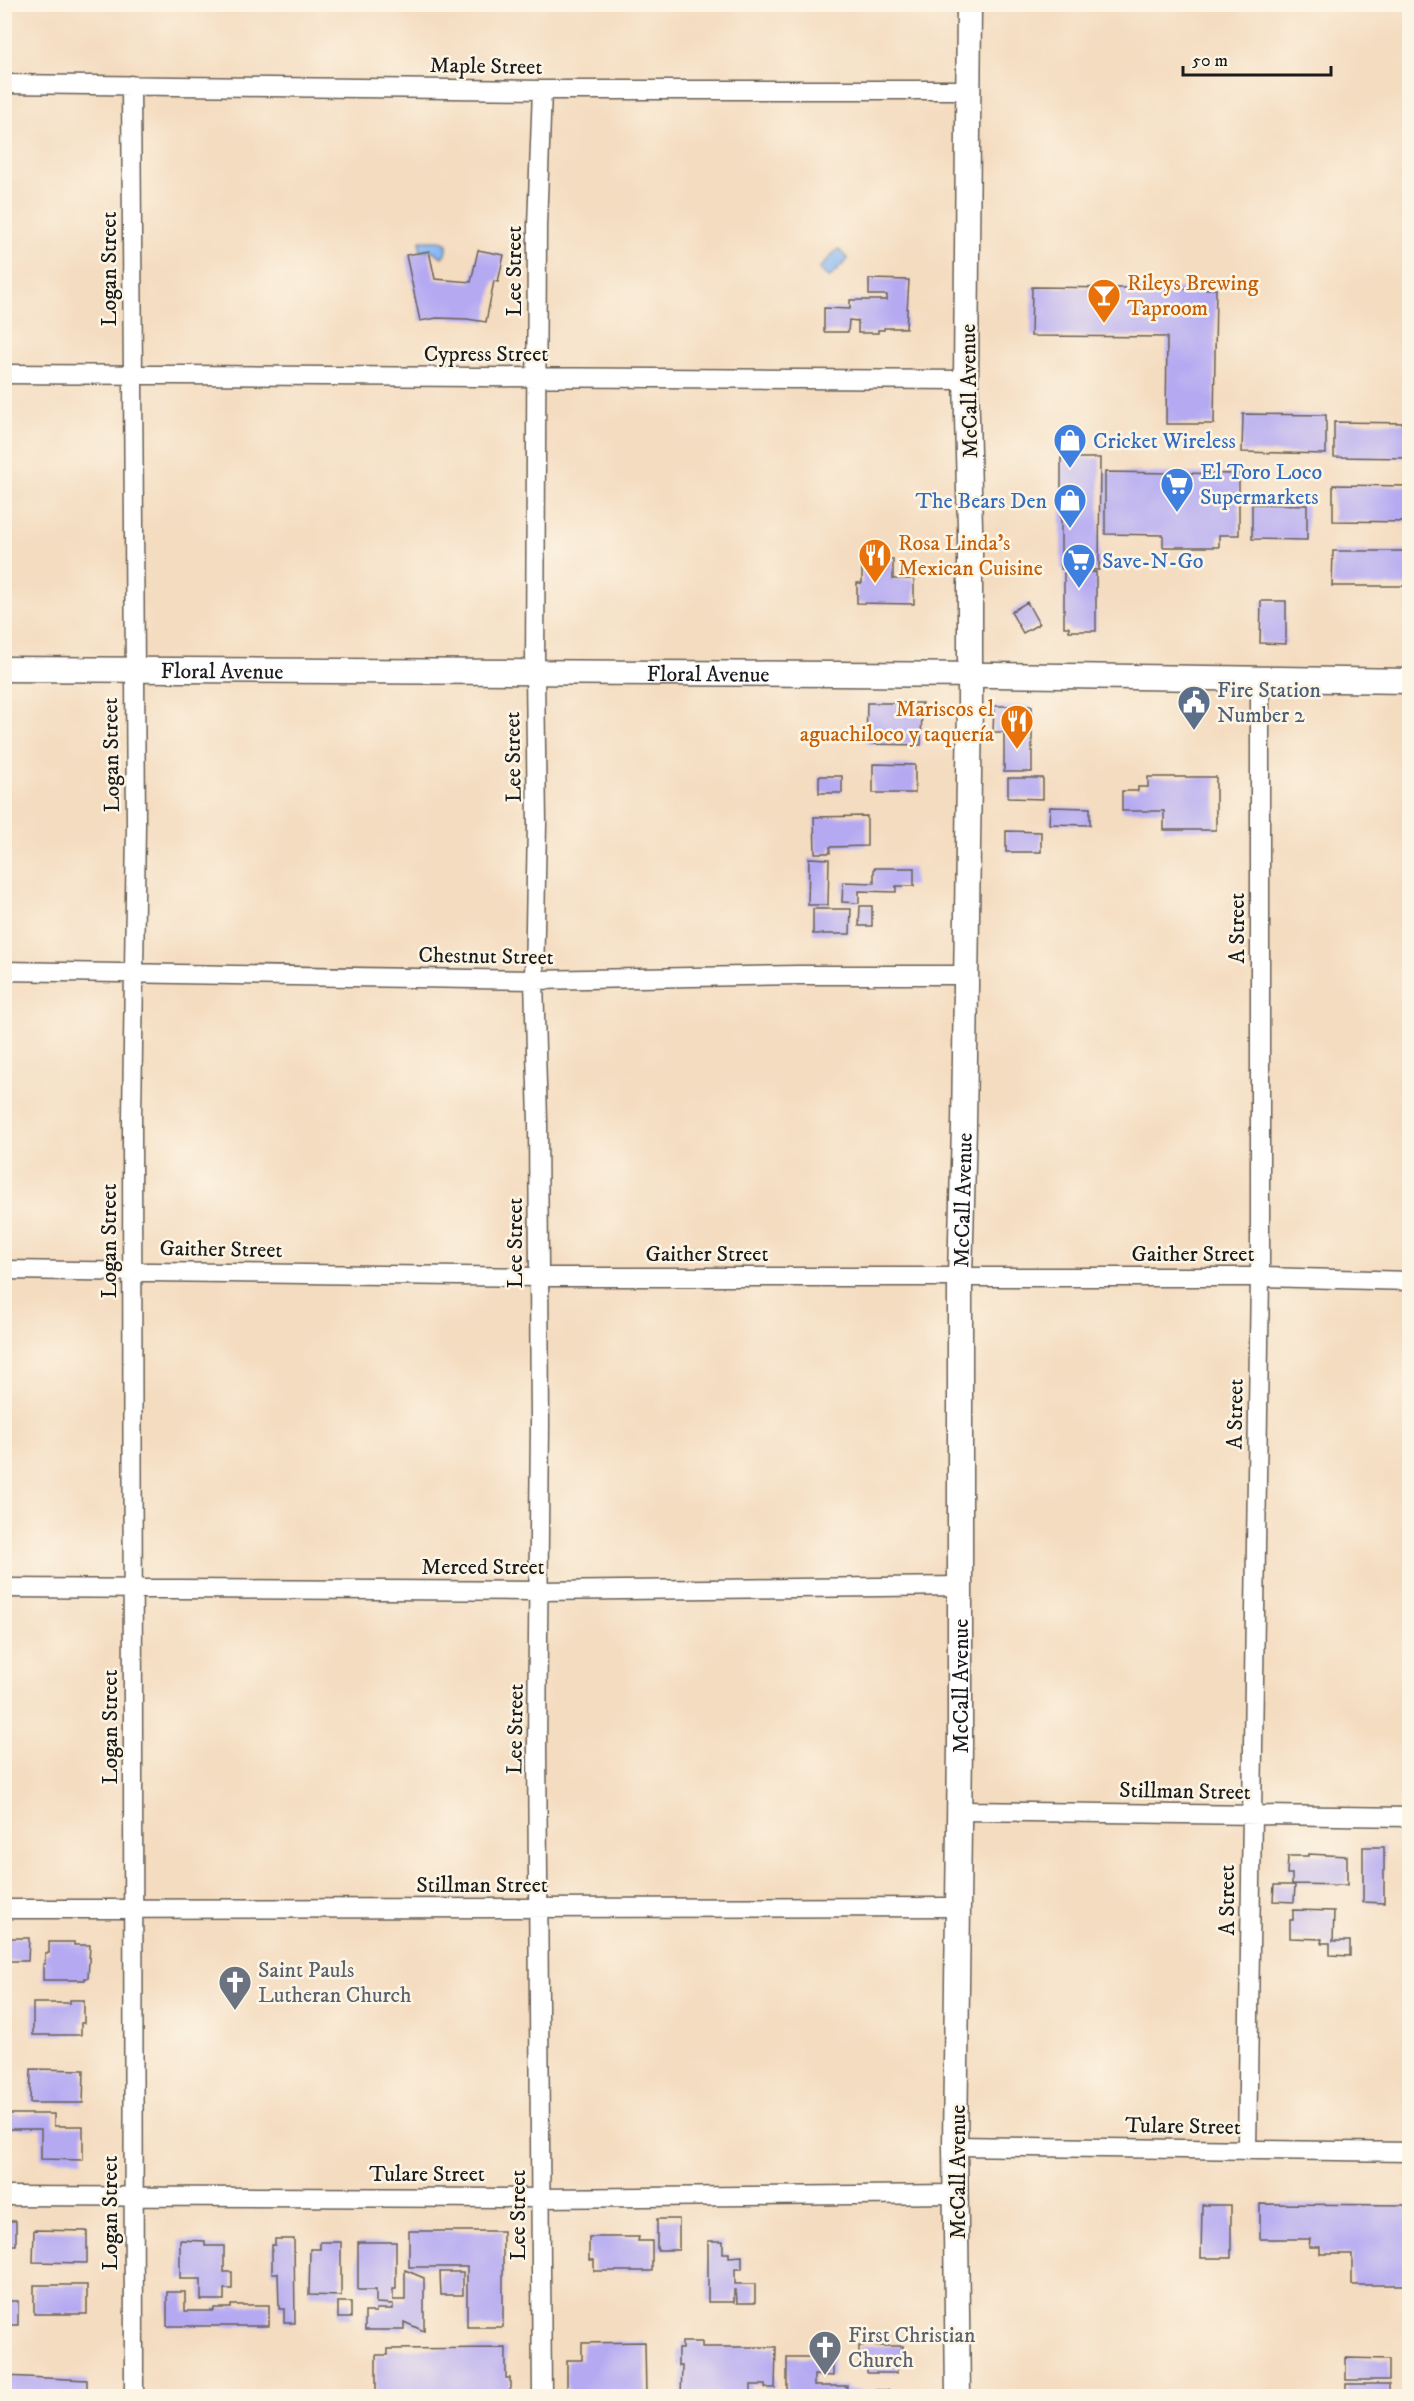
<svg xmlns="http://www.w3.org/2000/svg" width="1414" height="2401" viewBox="0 0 1414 2401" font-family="'IM FELL DW Pica',serif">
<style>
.water{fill:#88b7f3;stroke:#526a88;stroke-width:1.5}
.building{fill:#b5aaf2}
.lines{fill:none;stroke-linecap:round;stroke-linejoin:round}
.street-casing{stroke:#685f55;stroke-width:21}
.secondary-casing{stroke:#685f55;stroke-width:27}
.street{stroke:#fff;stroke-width:18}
.secondary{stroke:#fff;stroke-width:24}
.labels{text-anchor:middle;stroke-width:5;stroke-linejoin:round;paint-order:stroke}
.street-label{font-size:22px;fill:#1c1c1c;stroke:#fcf5e5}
.food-label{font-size:22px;fill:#c56008;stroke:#fcf5e5;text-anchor:start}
.shop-label{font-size:22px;fill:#366cbe;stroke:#fcf5e5;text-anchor:start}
.service-label{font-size:22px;fill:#4e5e75;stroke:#fcf5e5;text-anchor:start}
.worship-label{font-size:22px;fill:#5b616d;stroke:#fcf5e5;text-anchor:start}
</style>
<rect width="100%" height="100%" fill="#fcf5e5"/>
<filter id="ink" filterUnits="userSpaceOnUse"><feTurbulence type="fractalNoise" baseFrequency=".0167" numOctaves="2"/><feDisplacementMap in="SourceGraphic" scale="12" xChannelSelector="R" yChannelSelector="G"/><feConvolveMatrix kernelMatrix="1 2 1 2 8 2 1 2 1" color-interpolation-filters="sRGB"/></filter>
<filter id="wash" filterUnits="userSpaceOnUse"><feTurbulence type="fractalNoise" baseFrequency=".008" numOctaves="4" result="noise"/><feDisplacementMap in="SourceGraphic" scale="24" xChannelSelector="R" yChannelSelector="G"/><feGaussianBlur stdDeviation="1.35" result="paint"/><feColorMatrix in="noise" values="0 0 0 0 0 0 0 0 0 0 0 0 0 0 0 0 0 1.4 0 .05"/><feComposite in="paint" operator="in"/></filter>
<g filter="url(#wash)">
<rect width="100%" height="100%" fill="#f4dcc0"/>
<!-- water -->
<path class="water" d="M420,241h21l6,3v7l-5,6 -11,-7 -11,1z
M838,249l10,10 -19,19 -10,-9z"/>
<g id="blocks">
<!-- building -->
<path class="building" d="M478,250l26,5 -6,27 -4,-1 -8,41 -19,-3 -30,-1 -17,3 -14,-66 23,-4 6,28 36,3z
M869,279l40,1 -3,48h-22v2h-6v3h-20v-12l-9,-1 -1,12h-24v-24l26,1v-9h37v-5h-18z
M1032,287l184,2 -2,135h-48l1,-87 -136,-1z
M1243,414l83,1v39l-84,-2z
M1334,422l76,1v35l-76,-1z
M1061,458h39l-1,112 -38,-1z
M1105,472l134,2v61h-20v12h-56v-12l-58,-1z
M1333,485l77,1v36l-77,-1z
M1252,504l55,1v35l-55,-1z
M1333,551h77v35h-78z
M862,558l31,1v20h21v25l-57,-1v-20h5z
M1096,572v59h-27v-4h-5v-54z
M1261,601h25v43l-26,-1z
M1027,602l12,22 -16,9 -12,-21z
M867,703h55l-1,42 -55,-1z
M994,706h38v66h-28v-40h-11z
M873,764l42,1v28h-42z
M819,776h23v17h-23z
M1148,777h68v53h-52v-19h-42v-20h16v-4h10z
M1008,778h35v21l-35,-1z
M1050,807l40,1v17l-41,-1z
M867,816v30l-37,1v6h-15l-1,-36z
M1006,831l35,1v20h-35z
M809,858l20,1 -1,46h-20z
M874,868h40v18h-18v6l-37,-1v12l-17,-1 1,-20 31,1z
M860,906h12v20h-13z
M813,909h38l-1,25h-37z
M1363,1847h21v56l-21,-1z
M1308,1854l39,2v29l-55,-1v-10h-5l1,-18h20z
M1274,1885h21l-1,17 -21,-1z
M1293,1910l41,1 -1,30h17v15l-20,-1v-12h-9l1,-4 -32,-1v-18h3z
M5,1938h24l-1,23h-23z
M49,1942h25v3h16l-2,33h-3v2h-42v-16h2v-11h4z
M70,2000h14v23h-3v12h-48v-32h37z
M31,2069l53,1 -1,33h-53z
M7,2114h47v12h29v34l-42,-1v-30h-34z
M1260,2204l150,1v80h-58v-31h-32v-7h-11l1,-8h-50z
M1202,2205h29v53h-30z
M657,2219h22v31h-22z
M4,2221h12v24h-12z
M34,2230l53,1v32l-54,-1z
M409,2231h94v96h-36v-60h-58z
M589,2237h50l-1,4h14v30h-58v-11h-5z
M275,2239h19l1,84h-11v-14h-5l-1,-36h-6v-28h3z
M180,2240l25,1v5h19v26h8v17h-8v11h-23v-21h-21z
M708,2241h15v12h6v4l13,-1v13h-7v15h20v19h-18l-1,-13h-2v12h-26z
M320,2242h21v54l-32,-1 1,-46h10z
M358,2242h38v47h-3v11h12v-30l19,8v53l-20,-9v8h-39v-18h11v-3h17v-5l-17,-1v-13h-18z
M440,2272h23v23h-22z
M34,2285h53v29h-53z
M167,2292h18v19h29v-3h17v-3h38v21h-102z
M4,2301h14v24h-14z
M338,2302h13v16h-13z
M645,2342l1,54h-79v-36h15v-17z
M682,2342h20v5h74l-1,41h-10v-3h-14v9h-19v2h-51l1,-30h-4v-17h4z
M859,2346h44v21h-6v6h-30v-9h-8z
M506,2348v30h4v18h-134v-41h12v-6z
M787,2357h46v19l-19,-1v11h33v4h41v3h15v3h-116z
M1346,2358l43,1v21h-43z
M5,2376l82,4v16h-83z
M1346,2384h43v12h-43z"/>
</g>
</g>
<g filter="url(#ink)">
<use href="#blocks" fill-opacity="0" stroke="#685f55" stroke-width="1.5"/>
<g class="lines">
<defs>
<path id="street" d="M4,84l538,6h426
M131,85l5,739 -4,295 2,1277
M4,374l962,6
M4,971l530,9 264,-5h169
M4,1270l534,7h722l150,4
M4,1588l536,3 421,-5
M960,1811l450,6
M4,1909l955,-2
M955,2146l455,6
M1247,2150l13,-873v-598
M4,2196l537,2 416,-4
M542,2396l-5,-651 3,-322 -2,-302 -4,-141 3,-156 -2,-151 2,-447 5,-136"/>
<g id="secondary">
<path id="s1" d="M4,669l991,6 415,6"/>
<path id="s2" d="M958,2396l-3,-250 5,-401v-469l4,-149 6,-423v-177l-4,-147 3,-376"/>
</g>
</defs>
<!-- street casing -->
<use href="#street" class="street-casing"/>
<!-- secondary casing -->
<use href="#secondary" class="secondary-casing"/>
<!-- street -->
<use href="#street" class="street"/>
<!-- secondary -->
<use href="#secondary" class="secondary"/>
</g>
</g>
<!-- icons -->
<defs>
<symbol id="bar-pin" viewBox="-11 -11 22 30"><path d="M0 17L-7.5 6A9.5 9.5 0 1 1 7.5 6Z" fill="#e8710a" stroke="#fcf5e5"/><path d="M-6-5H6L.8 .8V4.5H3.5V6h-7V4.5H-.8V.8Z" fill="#fff"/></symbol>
<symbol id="shop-pin" viewBox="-11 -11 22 30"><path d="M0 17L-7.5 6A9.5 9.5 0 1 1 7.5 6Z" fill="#3f7fe0" stroke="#fcf5e5"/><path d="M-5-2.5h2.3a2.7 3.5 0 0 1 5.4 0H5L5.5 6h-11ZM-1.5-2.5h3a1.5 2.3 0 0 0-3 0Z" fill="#fff"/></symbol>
<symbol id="supermarket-pin" viewBox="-11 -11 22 30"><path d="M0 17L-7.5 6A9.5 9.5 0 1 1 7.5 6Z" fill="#3f7fe0" stroke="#fcf5e5"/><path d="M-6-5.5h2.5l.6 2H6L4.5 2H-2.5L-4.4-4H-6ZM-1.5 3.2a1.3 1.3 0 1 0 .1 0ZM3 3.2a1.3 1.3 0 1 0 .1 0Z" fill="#fff"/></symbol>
<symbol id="restaurant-pin" viewBox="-11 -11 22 30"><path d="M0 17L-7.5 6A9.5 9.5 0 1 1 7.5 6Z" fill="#e8710a" stroke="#fcf5e5"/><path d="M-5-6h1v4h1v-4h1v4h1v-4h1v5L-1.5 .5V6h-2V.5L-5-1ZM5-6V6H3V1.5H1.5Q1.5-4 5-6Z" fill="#fff"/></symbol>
<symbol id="civic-pin" viewBox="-11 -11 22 30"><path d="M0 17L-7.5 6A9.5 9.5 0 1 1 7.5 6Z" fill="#5c6f8a" stroke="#fcf5e5"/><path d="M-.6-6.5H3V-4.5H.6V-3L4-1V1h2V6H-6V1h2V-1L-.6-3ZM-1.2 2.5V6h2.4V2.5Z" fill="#fff"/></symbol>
<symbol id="church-pin" viewBox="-11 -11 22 30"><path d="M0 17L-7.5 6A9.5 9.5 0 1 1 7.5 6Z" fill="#6b7280" stroke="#fcf5e5"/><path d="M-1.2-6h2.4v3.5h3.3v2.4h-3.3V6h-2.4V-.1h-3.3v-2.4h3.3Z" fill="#fff"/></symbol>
</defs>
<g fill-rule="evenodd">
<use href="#bar-pin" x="1085" y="276" width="38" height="52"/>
<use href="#shop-pin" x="1051" y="421" width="38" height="52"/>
<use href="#supermarket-pin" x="1158" y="465" width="38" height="52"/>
<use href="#shop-pin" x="1051" y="481" width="38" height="52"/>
<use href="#restaurant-pin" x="856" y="536" width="38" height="52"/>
<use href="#supermarket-pin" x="1060" y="541" width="38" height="52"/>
<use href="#civic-pin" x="1175" y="683" width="38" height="52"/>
<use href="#restaurant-pin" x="998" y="702" width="38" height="52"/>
<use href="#church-pin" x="216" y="1963" width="38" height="52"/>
<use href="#church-pin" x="806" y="2328" width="38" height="52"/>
</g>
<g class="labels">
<!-- street labels -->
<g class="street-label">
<text transform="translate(486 65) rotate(1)" y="8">Maple Street</text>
<text transform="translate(108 269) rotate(-90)" y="8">Logan Street</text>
<text transform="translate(513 271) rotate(-90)" y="8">Lee Street</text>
<text x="486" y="361">Cypress Street</text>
<text transform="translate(968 391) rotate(-91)" y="8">McCall Avenue</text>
<text dy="8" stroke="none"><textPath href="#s1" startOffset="218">Floral Avenue</textPath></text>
<text dy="8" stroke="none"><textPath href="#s1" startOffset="704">Floral Avenue</textPath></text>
<text transform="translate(110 755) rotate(-91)" y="8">Logan Street</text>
<text transform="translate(512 757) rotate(-91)" y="8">Lee Street</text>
<text transform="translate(1236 928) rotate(-90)" y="8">A Street</text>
<text transform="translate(486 955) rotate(1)" y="8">Chestnut Street</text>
<text dy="8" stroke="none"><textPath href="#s2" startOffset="1196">McCall Avenue</textPath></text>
<text transform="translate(108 1241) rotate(-90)" y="8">Logan Street</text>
<text transform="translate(514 1243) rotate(-90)" y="8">Lee Street</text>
<text transform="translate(221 1248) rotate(1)" y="8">Gaither Street</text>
<text x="707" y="1261">Gaither Street</text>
<text x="1193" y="1261">Gaither Street</text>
<text transform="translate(1234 1414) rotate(-89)" y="8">A Street</text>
<text x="483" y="1574">Merced Street</text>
<text dy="8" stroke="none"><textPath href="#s2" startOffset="710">McCall Avenue</textPath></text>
<text transform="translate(109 1727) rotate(-90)" y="8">Logan Street</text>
<text transform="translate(514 1729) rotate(-89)" y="8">Lee Street</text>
<text transform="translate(1185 1790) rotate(1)" y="8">Stillman Street</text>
<text x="482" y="1892">Stillman Street</text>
<text transform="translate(1226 1900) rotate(-90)" y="8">A Street</text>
<text transform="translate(1183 2125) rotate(1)" y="8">Tulare Street</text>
<text transform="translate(957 2172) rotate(-90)" y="8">McCall Avenue</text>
<text x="427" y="2181">Tulare Street</text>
<text transform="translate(109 2213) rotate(-90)" y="8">Logan Street</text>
<text transform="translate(517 2215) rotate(-90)" y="8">Lee Street</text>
</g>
<!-- food labels -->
<g class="food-label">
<text x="1127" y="290">Rileys Brewing<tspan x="1127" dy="25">Taproom</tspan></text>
<text x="898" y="550">Rosa Linda's<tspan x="898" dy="25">Mexican Cuisine</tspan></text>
<text x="994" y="716" text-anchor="end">Mariscos el<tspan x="994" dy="25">aguachiloco y taquería</tspan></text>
</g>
<!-- shop labels -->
<g class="shop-label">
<text x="1093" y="448">Cricket Wireless</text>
<text x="1200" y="479">El Toro Loco<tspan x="1200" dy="25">Supermarkets</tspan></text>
<text x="1047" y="508" text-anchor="end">The Bears Den</text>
<text x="1102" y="568">Save-N-Go</text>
</g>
<!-- service labels -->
<g class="service-label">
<text x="1217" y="697">Fire Station<tspan x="1217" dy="25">Number 2</tspan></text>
</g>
<!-- worship labels -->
<g class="worship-label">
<text x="258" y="1977">Saint Pauls<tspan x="258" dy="25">Lutheran Church</tspan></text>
<text x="848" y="2342">First Christian<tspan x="848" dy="25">Church</tspan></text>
</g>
</g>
<!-- margin -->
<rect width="1414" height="2401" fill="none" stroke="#fcf5e5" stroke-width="24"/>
<!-- scale -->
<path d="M1183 66v9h148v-9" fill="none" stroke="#1c1c1c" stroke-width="3"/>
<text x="1192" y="66" font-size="18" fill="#1c1c1c" stroke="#fcf5e5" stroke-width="4.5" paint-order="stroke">50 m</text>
</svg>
